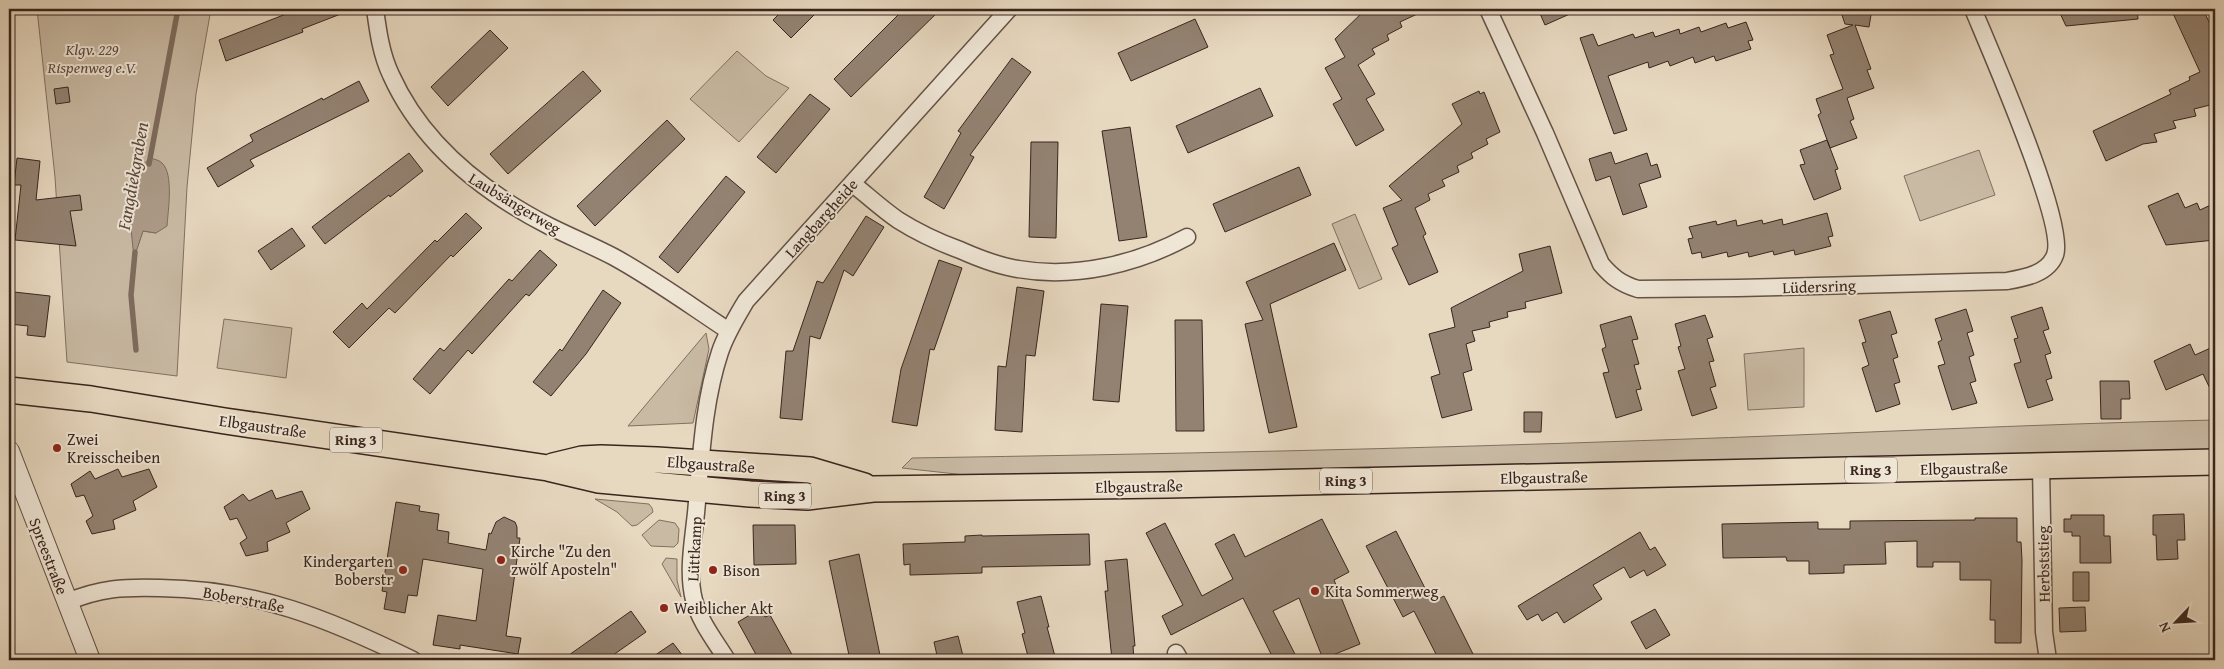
<svg xmlns="http://www.w3.org/2000/svg" width="2224" height="669" viewBox="0 0 2224 669" font-family="'Gentium Book Plus',serif">
<style>
.green{fill:#c9baa4;stroke:#817061;fill-rule:evenodd}
.water{fill:#ac9b89;stroke:#7e6c5e}
.lines{fill:none;stroke-linecap:round;stroke-linejoin:round}
.stream{stroke:#7e6c5e;stroke-width:5.5}
.building{fill:#938272;stroke:#39251e}
.minor-casing{stroke:#645246;stroke-width:19}
.tertiary-casing{stroke:#645246;stroke-width:22}
.primary-casing{stroke:#39251e;stroke-width:28}
.minor{stroke:#efe6d6;stroke-width:16}
.tertiary{stroke:#efe6d6;stroke-width:20}
.primary{stroke:#e7d8c0;stroke-width:25}
.poi-dot{fill:#8f2418;stroke:#efe6d6;stroke-width:2}
.labels{text-anchor:middle;stroke-width:4;stroke-linejoin:round;paint-order:stroke}
.shield{fill:#efe6d6;stroke:#705f55;stroke-width:1}
.shield-label{font-size:15px;font-weight:bold;fill:#39251e}
.park-label{font-size:16px;font-style:italic;fill:#5d4a40;stroke:#efe6d6}
.street-label{font-size:16px;fill:#39251e;stroke:#efe6d6}
.poi-label{font-size:16px;fill:#39251e;stroke:#efe6d6;text-anchor:start}
.water-label{font-size:18px;font-style:italic;fill:#5c483e;stroke:#efe6d6}
</style>
<rect width="100%" height="100%" fill="#e7d8c0"/>
<filter id="stains"><feTurbulence type="fractalNoise" baseFrequency=".004" numOctaves="4"/><feColorMatrix values="0 0 0 0 .2 0 0 0 0 .09 0 0 0 0 .02 0 0 0 .5 -.17"/></filter>
<radialGradient id="worn" r=".72"><stop offset=".6" stop-color="#630" stop-opacity="0"/><stop offset="1" stop-color="#630" stop-opacity=".3"/></radialGradient>
<!-- green -->
<path class="green" d="M37,9h174l-15,85 -9,93 -10,189 -110,-14 -12,-185zM161,162l-5,71 -13,-2 -9,26z
M737,51l29,25 23,12 -50,54 -49,-43z
M1979,150l16,45 -75,26 -16,-45z
M1355,214l27,65 -23,10 -27,-65z
M224,319l68,9 -6,50 -69,-10z
M706,333l3,16 -16,74 -65,3z
M1804,348v59l-56,3 -4,-56z
M2215,420v31l-13,2 -598,9 -612,16 -90,-10 10,-10c249,-4 498,-9 747,-18 185,-6 371,-16 556,-20z
M595,499l54,5 3,4 1,4 -16,13 -5,1 -15,-14z
M659,520l16,3 4,6 -1,14 -4,4 -23,-1 -9,-11z
M666,558l11,1v21l4,17 -19,-33z"/>
<!-- water -->
<path class="water" d="M150,158c4,1 9,2 12,5 12,11 6,48 5,63l-11,7 -13,-2 -9,27c-3,-30 -11,-79 16,-100z"/>
<g class="lines">
<!-- stream -->
<path class="stream" d="M149,164l29,-155
M135,252l-4,43 5,55"/>
</g>
<!-- building -->
<path class="building" d="M299,9l52,1 -49,19 1,3 -77,29 -7,-21z
M784,9h36l-29,29 -18,-18z
M904,9h37l-90,88 -17,-18z
M1366,9h62l-28,13 2,5 -15,8 2,5 -17,9 3,5 -17,11 17,29 -9,5 18,31 -28,16 -23,-42 9,-5 -17,-31 20,-11 -10,-18z
M1538,9h43l-36,16z
M1840,9h32l-3,18 -14,-2 16,44 -4,1 7,18 -27,10 7,21 -4,2 7,17 -27,10 -12,-33 3,-2 -5,-14 27,-10 -13,-34 4,-1 -7,-19 26,-10 -8,-1z
M2058,9h79l1,10 -72,7z
M2171,9h32l12,26v59l-3,1 2,9 -20,5 2,7 -23,5 3,7 -22,6 3,8 -14,2 -37,17 -13,-30 78,-37 -2,-4 21,-10 -1,-3 11,-5z
M1195,19l13,28 -77,34 -13,-28z
M1746,22l7,18 -5,1 3,8 -35,12 -2,-5 -19,7 -2,-6 -23,9 -2,-5 -19,7 -1,-6 -40,14 19,54 -13,4 -34,-96 13,-4 5,12 35,-12 2,4 18,-6 2,5 24,-8 1,5 19,-7 2,5 25,-9 2,5z
M490,30l18,18 -60,58 -17,-19z
M1012,58l19,14 -61,83 4,2 -30,52 -20,-12 37,-64 -3,-2z
M583,71l18,20 -93,83 -18,-20z
M359,81l10,20 -119,59 4,6 -36,21 -11,-19 46,-27 -3,-6 72,-37 1,2z
M68,87l2,15 -14,2 -2,-15z
M1260,88l13,28 -85,37 -12,-27z
M1479,91l1,3 4,-2 16,40 -14,7 2,5 -17,9 2,5 -16,8 2,6 -17,8 3,6 -17,8 2,6 -15,8 11,26 -3,2 15,36 -29,13 -17,-37 6,-3 -15,-37 19,-8 -13,-14 73,-62 -10,-20z
M810,94l20,15 -54,64 -19,-16z
M667,120l18,19 -90,87 -18,-20z
M1130,127l17,110 -28,4 -17,-110z
M1827,140l11,29 -3,1 6,19 -27,11 -14,-35 5,-1 -5,-14z
M1031,142h27l-2,96 -27,-1z
M1611,152l4,12 32,-11 4,13 6,-2 4,13 -22,7 8,23 -24,8 -13,-39 -14,5 -7,-22z
M409,153l14,18 -33,26 -1,-2 -64,49 -13,-17z
M17,158l23,3 -4,39 44,-5 2,15 -12,1 6,35 -61,-6 6,-55h-7z
M1299,167l12,28 -86,37 -12,-28z
M726,176l19,16 -67,81 -19,-16z
M2178,193l7,15 12,-5 3,7 15,-7v37l-49,5 -18,-39z
M466,213l16,15 -29,29 -2,-2 -56,58 -6,-5 -40,40 -16,-16 29,-29 5,6 68,-69 2,2z
M1827,213l6,23 -5,1 3,9 -36,9 -1,-5 -20,5 -1,-4 -24,6 -1,-5 -20,5 -1,-5 -25,6 -1,-6 -9,2 -4,-15 5,-1 -4,-11 27,-6 1,4 19,-5 1,6 25,-6 1,4 19,-5 1,6z
M866,216l18,11 -31,49 -9,-6 -24,69 -10,-3 -8,84 -22,-2 6,-67h7l24,-70 6,2z
M292,228l13,18 -34,24 -13,-19z
M1334,243l12,27 -76,34 27,123 -28,6 -24,-109 18,-4 -17,-38z
M1550,246l12,47 -37,9 1,6 -19,4 1,5 -19,5 1,5 -18,4 3,10 -9,3 6,26 -9,3 9,37 -30,8 -11,-41 9,-3 -11,-40 26,-7 -4,-19 72,-37 -4,-17z
M540,250l17,15 -28,31 -3,-2 -54,60 -4,-4 -38,44 -17,-15 27,-31 4,3 65,-72 3,2z
M939,260l23,8 -28,82 -4,-1 -13,77 -25,-4 9,-53z
M1017,287l27,4 -9,65 -9,-1 -4,77 -27,-2 3,-64 8,1z
M603,290l18,13 -35,51 -35,42 -18,-14 27,-33 2,2z
M14,292l36,4 -5,41 -18,-2 1,-9 -18,-2z
M1101,304l27,2 -9,96 -26,-2z
M2042,307l7,22 -6,2 8,22 -6,2 7,23 -6,2 7,20 -25,8 -14,-44 7,-2 -7,-23 4,-1 -7,-21z
M1966,309l7,22 -6,2 7,22 -5,2 7,24 -6,2 7,20 -25,7 -14,-44 7,-2 -7,-22 4,-2 -7,-21z
M1890,311l7,22 -6,2 7,22 -5,2 7,23 -6,2 6,20 -24,8 -14,-44 7,-3 -7,-22 4,-1 -7,-22z
M1705,315l8,22 -6,2 7,22 -5,1 7,24 -6,2 7,20 -25,8 -14,-45 7,-2 -7,-22 3,-1 -6,-22z
M1631,316l7,23 -6,1 7,24 -5,1 7,24 -5,1 6,20 -26,8 -13,-45 6,-1 -7,-23 4,-2 -6,-22z
M1175,320h27l2,111h-28z
M2190,344l5,11 20,-9v53l-12,-25 -37,16 -12,-29z
M2100,381h29l1,18h-9v20h-20z
M1524,412h18l-1,20h-17z
M118,469l4,8 27,-8 8,18 -24,14 3,9 -23,10 2,9 -23,5 -6,-13 7,-5 -9,-21 -8,2 -5,-13 19,-13 5,8z
M272,490l4,9 26,-8 8,18 -24,14 4,9 -23,10 1,9 -22,5 -6,-13 7,-5 -10,-20 -7,2 -6,-13 19,-13 6,7z
M396,502l24,4 -1,5 20,3 -2,16 12,2 -1,11 38,7 3,-17 2,1 5,-12 8,-5 11,5 2,5v11h3l-14,98 15,2 -3,16 -58,-9v4l-27,-4 5,-30 38,6 7,-52 -60,-10 -6,37 -9,-1 -3,18 -21,-4 3,-17 -5,-1z
M2184,514l1,26h-8l1,19 -21,1 -1,-25h-3v-20z
M2071,515h33v21h6l1,27h-31v-27h-8v-4h-8v-13h7z
M1975,518h42v24h4l1,18 -1,83h-26v-23h-5l1,-40h-31v-18h-27v5h-16v-26l-32,1 1,22 -42,1v8l-35,1v-13h-22l-1,-4 -63,1 -1,-34 96,-2v7h32v-8l125,-1z
M1322,519l27,53 -15,8 26,64 -37,15 -24,-61 -26,13 25,49h-24l-31,-62 -72,37 -9,-19 21,-11 -37,-72 19,-10 37,73 31,-17 -18,-35 19,-10 11,23z
M753,525h42l1,39 -42,1z
M1396,531l36,71 12,-6 32,64h-37l-25,-49 -11,6 -37,-71z
M1640,532l10,18 5,-3 11,18 -19,11 -3,-6 -14,8 -6,-11 -31,18 9,14 -38,24 -7,-11 -15,9 -4,-7 -11,6 -9,-14z
M1089,534l1,31 -108,2v6l-72,2v-11l-6,1 -1,-21 62,-2v-6l17,-1v1z
M859,554l22,106h-31l-21,-99z
M1127,559l8,87h-2l1,14h-22l-7,-69h3l-3,-30z
M2073,572h16v29h-16z
M1041,596l8,31h-2l9,33h-27l-7,-26 3,-1 -8,-31z
M2085,607l1,24 -26,1 -1,-24z
M760,609l5,8 5,-2 25,45h-36l-21,-38z
M1655,609l15,26 -24,14 -15,-27z
M631,611l15,21 -40,28h-44z
M958,636l6,24h-26l-4,-18z
M673,643l13,17h-38z"/>
<g class="lines">
<defs>
<path id="minor" d="M375,9c3,22 6,45 16,66 31,69 92,117 158,151 22,11 44,20 65,31 40,22 77,49 115,74
M1488,9l57,124 56,131c11,13 20,20 37,25l100,-1 269,-7c17,-3 41,-7 48,-26 12,-31 -66,-207 -82,-246
M853,184c15,12 29,25 45,36 19,12 40,22 62,30 18,8 38,16 58,19 57,10 119,-5 169,-32
M2041,466l3,166 4,28
M67,602c34,-14 56,-15 93,-14 96,1 169,31 253,72
M1176,653l4,7
M727,660c-11,-18 -27,-38 -33,-60 -7,-28 -1,-58 2,-87 5,-53 7,-110 24,-161 6,-18 16,-34 26,-51l263,-292"/>
<path id="tertiary" d="M9,451l81,209"/>
<path id="primary" d="M9,390l82,9 134,22 323,47 51,12 151,14 57,3 66,-8 294,-4 1048,-23
M553,466l29,-7 19,-1 56,2 153,10 54,16"/>
</defs>
<!-- minor casing -->
<use href="#minor" class="minor-casing"/>
<!-- tertiary casing -->
<use href="#tertiary" class="tertiary-casing"/>
<!-- primary casing -->
<use href="#primary" class="primary-casing"/>
<!-- minor -->
<use href="#minor" class="minor"/>
<!-- tertiary -->
<use href="#tertiary" class="tertiary"/>
<!-- primary -->
<use href="#primary" class="primary"/>
</g>
<!-- markers -->
<g class="poi-dot">
<circle cx="57" cy="448" r="5"/>
<circle cx="501" cy="560" r="5"/>
<circle cx="403" cy="570" r="5"/>
<circle cx="713" cy="570" r="5"/>
<circle cx="1315" cy="591" r="5"/>
<circle cx="664" cy="608" r="5"/>
</g>
<g class="labels">
<!-- shield labels -->
<g class="shield">
<rect x="330" y="427.5" width="52" height="25" rx="4"/>
<rect x="1845" y="457.5" width="52" height="25" rx="4"/>
<rect x="1320" y="468.5" width="52" height="25" rx="4"/>
<rect x="759" y="483.5" width="52" height="25" rx="4"/>
</g>
<g class="shield-label">
<text x="356" y="445">Ring 3</text>
<text x="1871" y="475">Ring 3</text>
<text x="1346" y="486">Ring 3</text>
<text x="785" y="501">Ring 3</text>
</g>
<!-- park labels -->
<g class="park-label">
<text x="92" y="55">Klgv. 229<tspan x="92" dy="18">Rispenweg e.V.</tspan></text>
</g>
<!-- street labels -->
<g class="street-label">
<text transform="translate(515 203) rotate(31)" y="6">Laubsängerweg</text>
<text transform="translate(821 218) rotate(-48)" y="6">Langbargheide</text>
<text transform="translate(1819 286) rotate(-2)" y="6">Lüdersring</text>
<text transform="translate(263 426) rotate(8)" y="6">Elbgaustraße</text>
<text transform="translate(711 464) rotate(4)" y="6">Elbgaustraße</text>
<text transform="translate(1964 468) rotate(-1)" y="6">Elbgaustraße</text>
<text transform="translate(1544 477) rotate(-1)" y="6">Elbgaustraße</text>
<text transform="translate(1139 486) rotate(-1)" y="6">Elbgaustraße</text>
<text transform="translate(694 549) rotate(-87)" y="6">Lüttkamp</text>
<text transform="translate(49 556) rotate(69)" y="6">Spreestraße</text>
<text transform="translate(2043 564) rotate(-91)" y="6">Herbststieg</text>
<text transform="translate(244 599) rotate(11)" y="6">Boberstraße</text>
</g>
<!-- poi labels -->
<g class="poi-label">
<text x="67" y="445">Zwei<tspan x="67" dy="18">Kreisscheiben</tspan></text>
<text x="511" y="557">Kirche "Zu den<tspan x="511" dy="18">zwölf Aposteln"</tspan></text>
<text x="393" y="567" text-anchor="end">Kindergarten<tspan x="393" dy="18">Boberstr</tspan></text>
<text x="723" y="576">Bison</text>
<text x="1325" y="597">Kita Sommerweg</text>
<text x="674" y="614">Weiblicher Akt</text>
</g>
<!-- water labels -->
<g class="water-label">
<text transform="translate(133 176) rotate(-80)" y="6">Fangdiekgraben</text>
</g>
</g>
<!-- margin -->
<rect width="2224" height="669" fill="none" stroke="#e7d8c0" stroke-width="30"/>
<rect x="10" y="10" width="2204" height="649" fill="none" stroke="#39251e" stroke-width="2.5"/>
<rect x="15" y="15" width="2194" height="639" fill="none" stroke="#39251e"/>
<!-- north arrow -->
<g transform="translate(2176 622) rotate(245)" stroke="#efe6d6" stroke-width="4" paint-order="stroke">
<path d="M0-4L9 19L0 12L-9 19Z" fill="#39251e"/>
<text y="-8" font-size="14" font-weight="bold" text-anchor="middle" fill="#39251e">N</text>
</g>
<rect width="100%" height="100%" filter="url(#stains)"/>
<rect width="100%" height="100%" fill="url(#worn)"/>
</svg>
